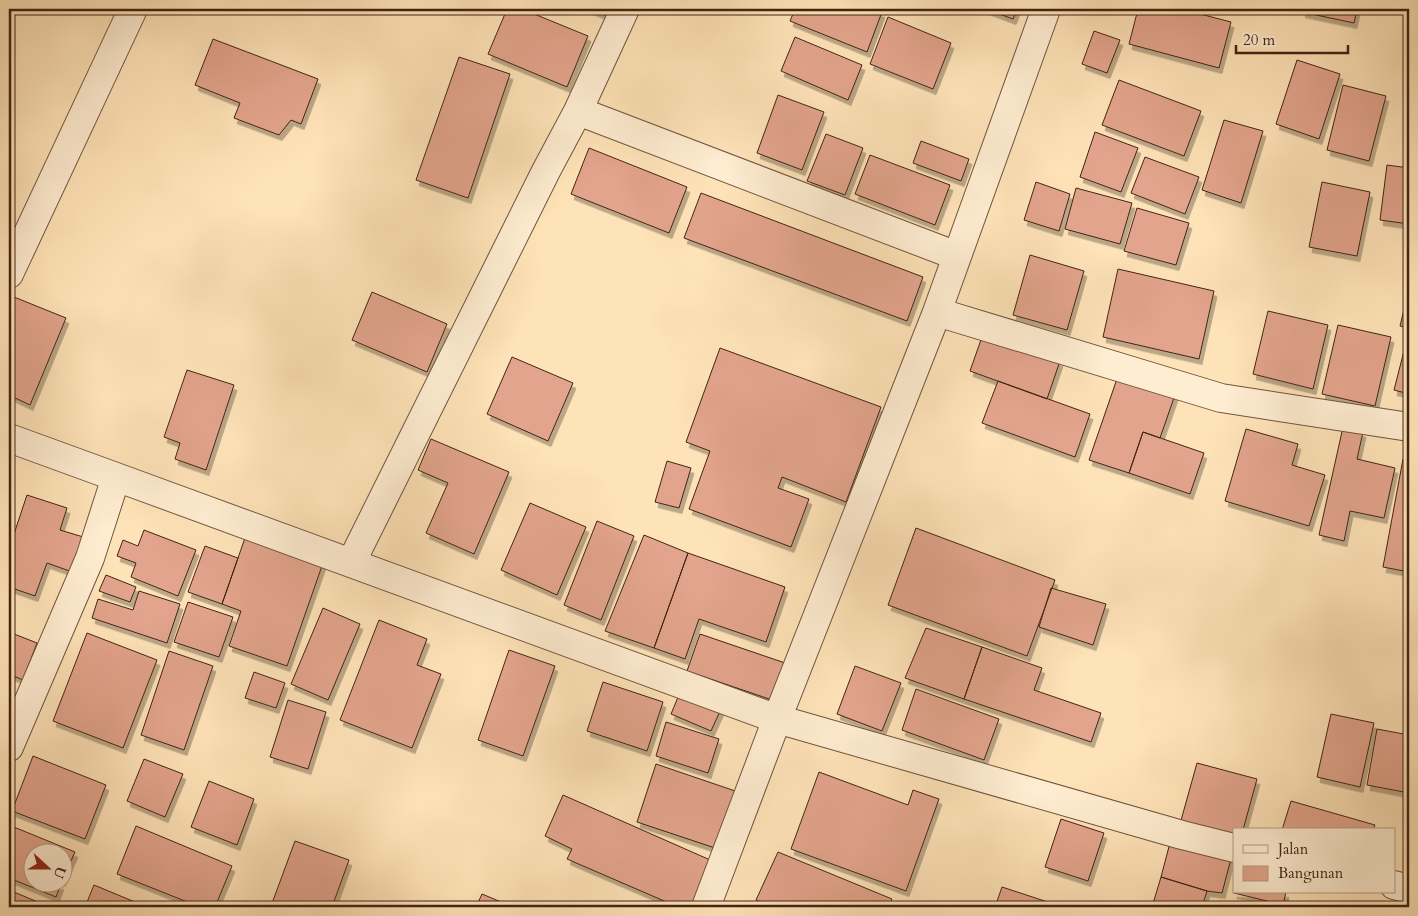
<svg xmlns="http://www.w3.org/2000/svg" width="1418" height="916" viewBox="0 0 1418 916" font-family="Cardo,serif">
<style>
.building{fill:#e2a48c;stroke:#402415;filter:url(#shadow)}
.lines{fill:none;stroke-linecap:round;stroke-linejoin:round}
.minor-casing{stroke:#70543e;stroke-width:30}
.minor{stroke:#ffedd1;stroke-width:28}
</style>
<defs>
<filter id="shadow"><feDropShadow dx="3" dy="5.5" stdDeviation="0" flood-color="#0004"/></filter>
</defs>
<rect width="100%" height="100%" fill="#ffe3b8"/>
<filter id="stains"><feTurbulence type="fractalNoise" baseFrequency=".004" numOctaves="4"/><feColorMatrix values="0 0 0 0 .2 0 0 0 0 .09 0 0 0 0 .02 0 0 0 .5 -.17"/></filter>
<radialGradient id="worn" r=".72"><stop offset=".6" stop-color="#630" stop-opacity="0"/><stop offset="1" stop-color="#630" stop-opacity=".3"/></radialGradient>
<!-- building -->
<path class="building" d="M507,9h15l66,27 -21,51 -79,-33z
M590,9h17l-2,6z
M795,9h78l9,3 -15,40 -77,-31z
M986,9h31l-4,10z
M1138,9h43l50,13 -12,46 -90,-24z
M1303,9h54l-3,14 -52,-11z
M888,17l63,26 -18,46 -63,-25z
M1094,31l26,9 -13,33 -25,-9z
M795,37l67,28 -14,35 -67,-29z
M213,39l105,40 -17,45 -10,-4 -12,15 -45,-17 6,-15 -45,-18z
M459,57l51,17 -42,124 -52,-18z
M1297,60l43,14 -21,65 -43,-15z
M1119,80l82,31 -17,45 -82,-31z
M1343,85l43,11 -17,65 -42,-11z
M778,95l46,17 -22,58 -45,-17z
M1224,120l39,11 -22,72 -39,-13z
M1095,132l43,16 -17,44 -41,-15z
M826,134l37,14 -18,47 -38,-14z
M921,141l48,18 -8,22 -48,-18z
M589,148l98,39 -18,46 -98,-39z
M870,155l80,30 -15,40 -80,-31z
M1145,157l54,20 -14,37 -54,-21z
M1387,165l22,3v56l-29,-4z
M1036,182l34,12 -11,37 -35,-11z
M1322,182l48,10 -13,64 -48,-9z
M1076,188l56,15 -12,41 -55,-15z
M701,193l222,84 -16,44 -223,-83z
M1137,208l52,15 -13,42 -52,-14z
M1030,255l54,16 -17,59 -54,-15z
M1118,269l96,22 -15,68 -96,-22z
M1409,289v39l-9,-2z
M372,292l75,32 -20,48 -75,-32z
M14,297l52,21 -36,87 -21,-10v-85z
M1268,311l60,14 -15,64 -60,-15z
M1338,325l53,12 -16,69 -53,-12z
M983,334l77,27 -13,38 -77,-28z
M1407,339h2v55l-15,-4z
M720,348l161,59 -35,95 -64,-25 -4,11 31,11 -18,48 -102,-38 21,-58 -24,-9z
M512,357l61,26 -25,58 -61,-27z
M187,370l47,15 -28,85 -31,-11 5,-16 -16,-6z
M1119,373l57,19 -16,46 -17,-6 -14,41 -40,-13z
M998,381l92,33 -15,43 -93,-34z
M1343,427l20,5 -6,27 38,9 -11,50 -34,-7 -6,30 -25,-6z
M1246,429l52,15 -6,21 33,10 -16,51 -84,-25z
M1143,432l61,21 -14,41 -61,-21z
M431,439l78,33 -35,82 -48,-21 22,-50 -30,-13z
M1403,459l6,1v112l-26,-5z
M667,461l24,7 -12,40 -24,-6z
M27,495l40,13 -7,22 30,9 -12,35 -31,-11 -12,33 -26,-9v-38z
M530,503l56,24 -29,68 -56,-25z
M597,521l37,15 -33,84 -37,-15z
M916,528l139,52 -28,76 -139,-51z
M144,530l52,20 -18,46 -47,-19 5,-14 -19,-7 6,-16 15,6z
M246,535l77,28 -36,103 -58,-20 12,-35 -19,-7z
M644,535l44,18 -34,95 -49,-17z
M205,546l33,12 -16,46 -34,-12z
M688,553l97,34 -19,55 -67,-23 -14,40 -31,-11z
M106,575l30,12 -6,15 -31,-11z
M1051,588l55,16 -13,41 -54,-18z
M139,591l41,13 -13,39 -75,-25 6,-19 35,11z
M188,602l45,15 -14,40 -45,-15z
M323,608l37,16 -32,76 -37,-16z
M379,620l48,19 -10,26 24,9 -29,74 -72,-28z
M926,628l56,19 -18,52 -59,-21z
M9,632l28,11 -14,37 -14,-6z
M87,633l70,27 -34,88 -70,-27z
M700,634l91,31 -13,37 -91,-31z
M982,647l60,21 -8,22 67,23 -10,29 -127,-43z
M509,650l46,16 -32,90 -45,-16z
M169,651l44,15 -29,84 -43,-15z
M855,666l46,17 -19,48 -45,-17z
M254,672l31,11 -9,25 -31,-10z
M603,682l60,20 -16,49 -60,-20z
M916,689l83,30 -15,41 -82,-30z
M681,690l41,17 -11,24 -40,-17z
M288,700l38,12 -18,57 -38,-12z
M1331,714l43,9 -14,64 -43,-10z
M666,722l53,17 -11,34 -52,-17z
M1377,729l32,6v30l-5,27 -37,-7z
M33,756l73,29 -21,54 -73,-28z
M144,759l39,15 -18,43 -38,-16z
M1197,763l60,16 -14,51h-9v9l-54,-15z
M656,764l88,30 -20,57 -87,-29z
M819,772l89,33 5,-15 26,9 -33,92 -115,-42z
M209,781l45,18 -17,46 -46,-18z
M563,795l154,68 -19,44h-20l-111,-48 5,-10 -27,-13z
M1291,801l84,24 -2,5h-91z
M1061,819l43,14 -16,48 -43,-14z
M9,825l66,27 -13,29v-27h-30v30h29l-5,13 -47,-19z
M136,826l96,40 -17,41h-15l-83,-33z
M1171,839l61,16 -10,38 -15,-2 -46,-14z
M295,841l54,19 -17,47h-56l-5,-1z
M778,852l114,47 -4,8h-115l-17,-7z
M1161,877l46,14 -5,16h-50z
M94,885l53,22h-62z
M1002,887l61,20h-68z
M9,890l41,17h-41z
M1234,892h52l-3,13 -49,-12z
M482,894l31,13h-37z
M1220,901l22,6h-24z"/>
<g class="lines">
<defs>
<path id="minor" d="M578,111l47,-102
M9,274l124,-265
M937,312l284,86 188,29
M9,438l107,39
M351,563l195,-392 32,-60 379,145
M9,747l81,-189 26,-81 661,242 405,116 52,13
M1394,885l15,4
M706,907l71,-188 160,-407 109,-303"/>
</defs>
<!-- minor casing -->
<use href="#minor" class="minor-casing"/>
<!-- minor -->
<use href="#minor" class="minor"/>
</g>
<!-- margin -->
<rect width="1418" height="916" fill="none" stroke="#ffe3b8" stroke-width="30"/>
<rect x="10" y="10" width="1398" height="896" fill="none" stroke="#402415" stroke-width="2.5"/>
<rect x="15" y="15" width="1388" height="886" fill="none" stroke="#402415"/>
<!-- legend -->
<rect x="1233" y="828" width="162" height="65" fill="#ffedd1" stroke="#b39d86"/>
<rect x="1243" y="845" width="25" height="8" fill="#ffedd1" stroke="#b39d86"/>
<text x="1278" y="854" font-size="15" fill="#402415">Jalan</text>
<rect x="1243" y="866" width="25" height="15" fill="#e2a48c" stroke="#b39d86"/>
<text x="1278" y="878" font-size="15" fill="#402415">Bangunan</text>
<!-- north arrow -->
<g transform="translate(48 868) rotate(111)"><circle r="24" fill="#ffedd1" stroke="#b39d86"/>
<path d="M0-4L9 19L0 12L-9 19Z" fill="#8f2418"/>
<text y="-8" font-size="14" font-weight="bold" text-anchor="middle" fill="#402415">U</text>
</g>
<!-- scale -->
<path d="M1236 45v8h112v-8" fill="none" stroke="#402415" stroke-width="2.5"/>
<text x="1243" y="45" font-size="15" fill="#402415" stroke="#ffedd1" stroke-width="4" paint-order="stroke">20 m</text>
<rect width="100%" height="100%" filter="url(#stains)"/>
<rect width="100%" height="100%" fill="url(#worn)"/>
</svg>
